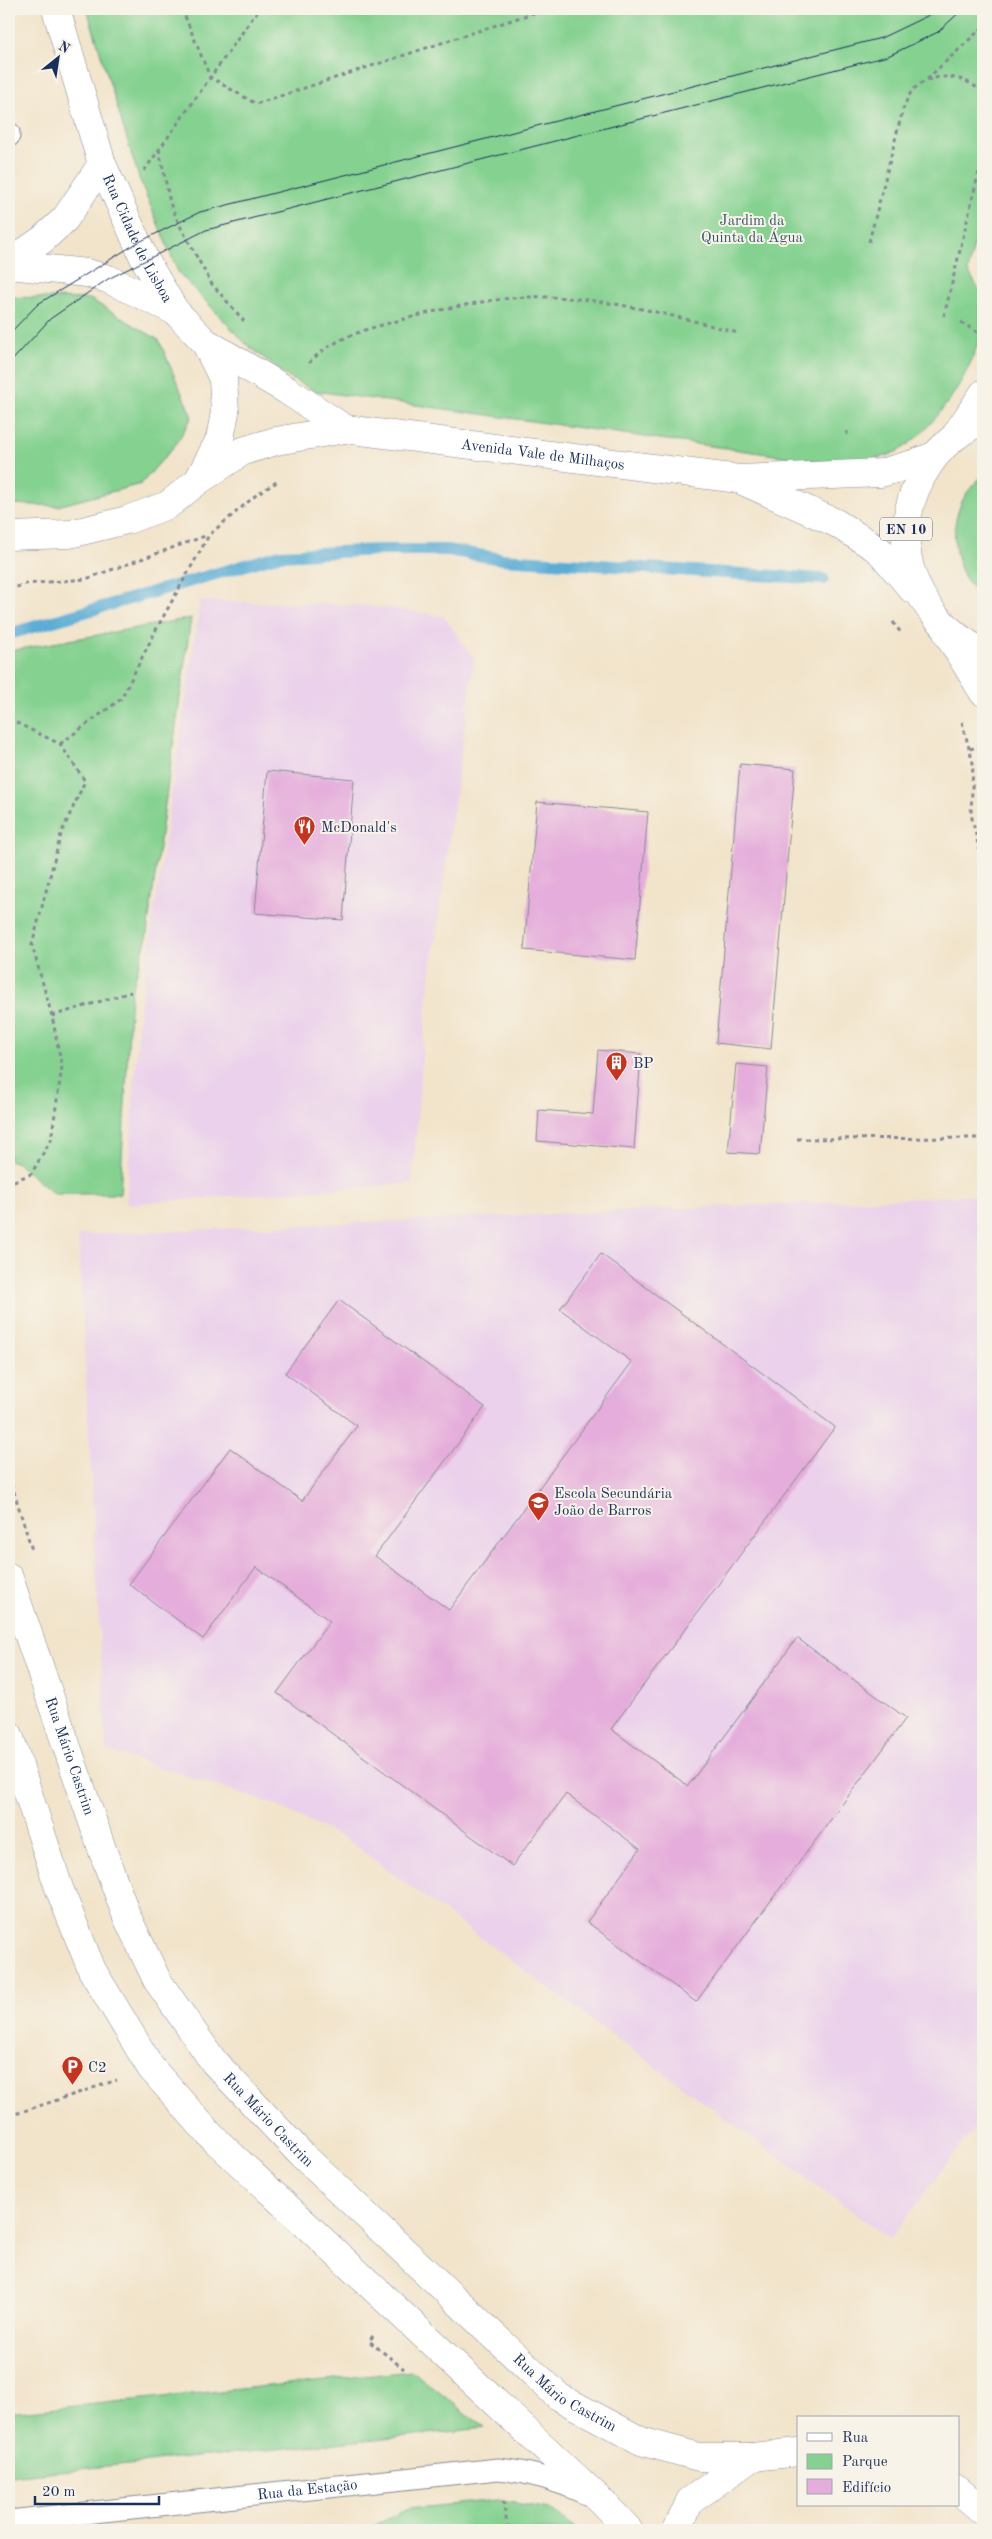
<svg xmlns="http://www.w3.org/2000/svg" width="992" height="2539" viewBox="0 0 992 2539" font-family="'Old Standard TT',serif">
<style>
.built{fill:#ebd1eb}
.green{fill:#84d190;stroke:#508077}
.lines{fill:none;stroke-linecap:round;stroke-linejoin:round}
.stream{stroke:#5aadd6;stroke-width:12}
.building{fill:#e5addb}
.lane-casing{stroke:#868a94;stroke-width:23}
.secondary-casing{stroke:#868a94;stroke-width:29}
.primary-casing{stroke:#868a94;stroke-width:29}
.path{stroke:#868a94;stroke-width:3;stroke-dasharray:4 4;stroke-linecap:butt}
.lane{stroke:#fff;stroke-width:21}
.secondary{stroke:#fff;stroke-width:28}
.primary{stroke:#fff;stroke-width:28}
.tram{stroke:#1b2f5e;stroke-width:1}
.labels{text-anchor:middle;stroke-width:4;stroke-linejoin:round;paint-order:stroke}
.shield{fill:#f7f3e8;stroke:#5d6a87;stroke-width:1}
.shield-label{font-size:14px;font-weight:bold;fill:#1b2f5e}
.park-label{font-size:15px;fill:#35586a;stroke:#f7f3e8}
.street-label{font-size:15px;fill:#1b2f5e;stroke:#f7f3e8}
.poi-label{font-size:15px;fill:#1b2f5e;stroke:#f7f3e8;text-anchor:start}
</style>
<rect width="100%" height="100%" fill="#f7f3e8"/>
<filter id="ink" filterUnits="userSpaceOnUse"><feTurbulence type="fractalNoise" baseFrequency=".02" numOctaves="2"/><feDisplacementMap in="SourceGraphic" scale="10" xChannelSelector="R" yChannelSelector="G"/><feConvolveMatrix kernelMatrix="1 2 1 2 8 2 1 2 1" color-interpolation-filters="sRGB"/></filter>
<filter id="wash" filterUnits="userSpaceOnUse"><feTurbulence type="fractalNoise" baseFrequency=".0096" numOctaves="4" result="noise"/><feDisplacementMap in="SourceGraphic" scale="20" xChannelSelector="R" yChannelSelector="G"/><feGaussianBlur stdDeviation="1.12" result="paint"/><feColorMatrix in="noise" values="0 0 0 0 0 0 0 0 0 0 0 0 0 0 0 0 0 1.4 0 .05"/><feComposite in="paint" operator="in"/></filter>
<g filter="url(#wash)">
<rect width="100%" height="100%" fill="#f2e4cb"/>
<!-- built -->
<path class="built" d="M200,601l163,4 81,11 30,43 -47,341 -15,183 -286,21 13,-190z
M983,1195v921l-93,123 -543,-399 -73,-36 -168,-54 -28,-515z"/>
<!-- green -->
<path class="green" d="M87,9h896v196l-15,66c5,9 14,21 15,31 6,48 -41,120 -80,146 -24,15 -52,13 -78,14l-510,-71 -27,-14 -42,-33 -68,-72 -39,-94z
M9,297l81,2 69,41 33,77 -16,27 -35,40 -83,22 -49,-2z
M983,476v122c-5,-5 -12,-11 -16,-17 -20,-34 -17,-80 16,-105z
M191,618l-45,323 -15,51 -11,202h-66l-37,-31 -8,-3v-509z
M412,2371l73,57 -476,48v-63z
M497,2500l53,9 29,21h-214l43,-21z"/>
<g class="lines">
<!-- stream -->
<path class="stream" d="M9,634l271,-79 98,-5h70l54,9 321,20"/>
</g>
<g id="blocks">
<!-- building -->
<path class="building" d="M740,764l55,5 -24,280 -55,-6z
M267,771l87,8 -11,141 -88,-7z
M537,802l111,10 -13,148 -111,-10z
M598,1050l43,4 -7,95 -97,-8 2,-31 54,4z
M736,1064l32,3 -8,87 -32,-2z
M601,1254l234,173 -224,302 77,57 109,-148 109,80 -210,284 -109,-80 53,-73 -74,-55 -54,72 -235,-173 53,-72 -74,-54 -53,72 -74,-55 101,-136 72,53 55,-75 -72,-53 54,-73 146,107 -110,149 74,54 183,-248 -72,-53z"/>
</g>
</g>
<g filter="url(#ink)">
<use href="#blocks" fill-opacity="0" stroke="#868a94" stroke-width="1"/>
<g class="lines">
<defs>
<g id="lane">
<path d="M9,133v3"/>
<path id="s1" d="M9,2521l489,-52c33,3 59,11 88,25"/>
</g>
<g id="secondary">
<path id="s2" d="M56,9l46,155 43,96 30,51"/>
<path d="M9,263l33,-23 23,-21 37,-55"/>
<path id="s3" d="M9,1578l93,271 25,68 30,63 57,82 88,93 257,242 82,44 58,16h53"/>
<path d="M9,1735l50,153 33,82 59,98 60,68 389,364 29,30"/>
<path d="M958,2490l25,21"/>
<path d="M677,2530l13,-29 62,-44 46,-5"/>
</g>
<g id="primary">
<path d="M9,265l78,8 21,6 67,32 30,31 18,37 2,33 -5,27 -22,42 -30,24 -41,15 -57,14 -61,2"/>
<path d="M205,342l83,49 57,38"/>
<path d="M983,421c-20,7 -41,24 -53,42 -48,69 -21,154 53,189"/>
<path d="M957,433l26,-39"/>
<path id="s4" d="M198,481l45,-30 33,-10 69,-12 394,50 142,-6 32,-9 23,-9"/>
<path d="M745,482l91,41 43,27 33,39"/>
<path d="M947,633l36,59"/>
</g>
</defs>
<!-- lane casing -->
<use href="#lane" class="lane-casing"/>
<!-- secondary casing -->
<use href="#secondary" class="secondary-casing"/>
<!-- primary casing -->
<use href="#primary" class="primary-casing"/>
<!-- path -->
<path class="path" d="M182,9l28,68 46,27 289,-95
M927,79l56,-52
M159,149l11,54 8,19 33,61 33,38
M144,171l115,-162
M869,242l34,-133c3,-6 5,-13 9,-18 20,-21 52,-17 71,2
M944,316l39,-161
M961,322l22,14
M309,363c23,-25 60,-35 92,-43 36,-10 91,-22 127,-23 68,-2 145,18 210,36
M847,431v8
M9,590l16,-6 61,-5 122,-44
M893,622l8,11
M9,719l51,25 25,37 -24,53 -29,111 20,71 10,51 -11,73 -20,34 -22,9
M962,722l11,41 -2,51 12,51
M60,744l61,-45 37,-73 51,-91 46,-39 23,-15 -1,-2
M970,749l13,-4
M52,1016l79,-24
M797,1139l186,-1
M9,1476l23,74
M9,2116l108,-36
M373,2336l-4,5 35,28
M503,2501l5,29"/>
<!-- lane -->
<use href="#lane" class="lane"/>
<!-- secondary -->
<use href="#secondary" class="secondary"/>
<!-- primary -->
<use href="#primary" class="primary"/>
<!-- tram -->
<path class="tram" d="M9,334l29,-30 99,-61 63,-31 681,-174 46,-22 8,-7
M9,364l41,-45 58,-40 98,-49 682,-174 50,-24 25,-23"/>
</g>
</g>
<!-- icons -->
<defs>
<symbol id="restaurant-pin" viewBox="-11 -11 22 30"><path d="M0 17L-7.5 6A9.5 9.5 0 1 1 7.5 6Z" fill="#c8321e" stroke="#f7f3e8"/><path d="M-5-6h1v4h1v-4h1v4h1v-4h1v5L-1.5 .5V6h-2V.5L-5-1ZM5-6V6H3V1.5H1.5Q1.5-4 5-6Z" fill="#fff"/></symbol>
<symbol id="building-pin" viewBox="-11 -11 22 30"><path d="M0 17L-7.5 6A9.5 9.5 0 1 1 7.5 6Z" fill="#c8321e" stroke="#f7f3e8"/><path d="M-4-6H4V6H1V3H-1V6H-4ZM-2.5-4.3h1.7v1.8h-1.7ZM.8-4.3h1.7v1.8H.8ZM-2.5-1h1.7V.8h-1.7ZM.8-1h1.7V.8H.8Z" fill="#fff"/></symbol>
<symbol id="school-pin" viewBox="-11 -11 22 30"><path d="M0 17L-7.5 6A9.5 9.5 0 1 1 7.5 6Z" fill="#c8321e" stroke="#f7f3e8"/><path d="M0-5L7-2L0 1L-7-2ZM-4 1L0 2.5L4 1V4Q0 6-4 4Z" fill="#fff"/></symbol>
<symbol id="parking-pin" viewBox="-11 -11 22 30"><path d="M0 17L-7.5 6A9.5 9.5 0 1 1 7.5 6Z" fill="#c8321e" stroke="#f7f3e8"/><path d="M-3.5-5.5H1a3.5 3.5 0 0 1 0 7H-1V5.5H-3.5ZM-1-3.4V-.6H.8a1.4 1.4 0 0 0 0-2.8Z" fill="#fff"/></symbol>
</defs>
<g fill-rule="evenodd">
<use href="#restaurant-pin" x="292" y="814" width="25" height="34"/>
<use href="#building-pin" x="604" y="1050" width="25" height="34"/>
<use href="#school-pin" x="526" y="1490" width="25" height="34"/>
<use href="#parking-pin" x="60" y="2054" width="25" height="34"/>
</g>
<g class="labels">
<!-- shield labels -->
<rect class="shield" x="880" y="517.5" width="52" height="23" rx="4"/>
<g class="shield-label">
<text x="906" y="534">EN 10</text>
</g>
<!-- park labels -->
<g class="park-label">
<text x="752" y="225">Jardim da<tspan x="752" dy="17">Quinta da Água</tspan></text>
</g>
<!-- street labels -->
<g class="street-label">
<text dy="5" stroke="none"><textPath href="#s2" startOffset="244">Rua Cidade de Lisboa</textPath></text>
<text dy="5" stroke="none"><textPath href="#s4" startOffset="358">Avenida Vale de Milhaços</textPath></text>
<text dy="5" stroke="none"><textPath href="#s3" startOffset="188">Rua Mário Castrim</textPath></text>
<text dy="5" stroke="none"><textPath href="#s3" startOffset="608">Rua Mário Castrim</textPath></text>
<text dy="5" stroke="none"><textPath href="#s3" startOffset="1012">Rua Mário Castrim</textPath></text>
<text dy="5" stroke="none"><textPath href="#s1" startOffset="300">Rua da Estação</textPath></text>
</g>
<!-- poi labels -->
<g class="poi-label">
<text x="321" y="832">McDonald's</text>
<text x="633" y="1068">BP</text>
<text x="554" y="1498">Escola Secundária<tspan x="554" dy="17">João de Barros</tspan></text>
<text x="88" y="2072">C2</text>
</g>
</g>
<!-- margin -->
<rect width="992" height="2539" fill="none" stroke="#f7f3e8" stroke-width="30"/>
<!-- legend -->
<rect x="797" y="2416" width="162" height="90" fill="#f7f3e8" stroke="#9fa5b1"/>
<rect x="807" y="2433" width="25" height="8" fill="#ffffff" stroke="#9fa5b1"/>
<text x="842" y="2442" font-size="15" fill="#1b2f5e">Rua</text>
<rect x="807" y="2454" width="25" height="15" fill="#84d190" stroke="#9fa5b1"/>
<text x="842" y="2466" font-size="15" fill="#1b2f5e">Parque</text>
<rect x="807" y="2479" width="25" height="15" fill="#e5addb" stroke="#9fa5b1"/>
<text x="842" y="2492" font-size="15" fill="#1b2f5e">Edifício</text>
<!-- north arrow -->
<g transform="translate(58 58) rotate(30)" stroke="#f7f3e8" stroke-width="4" paint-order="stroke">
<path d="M0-4L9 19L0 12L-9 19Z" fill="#1b2f5e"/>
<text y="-8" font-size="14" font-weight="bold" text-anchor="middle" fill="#1b2f5e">N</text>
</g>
<!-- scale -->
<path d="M35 2496v8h124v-8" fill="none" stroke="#1b2f5e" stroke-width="2.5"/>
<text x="42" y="2496" font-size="15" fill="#1b2f5e" stroke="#f7f3e8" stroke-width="4" paint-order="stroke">20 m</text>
</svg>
